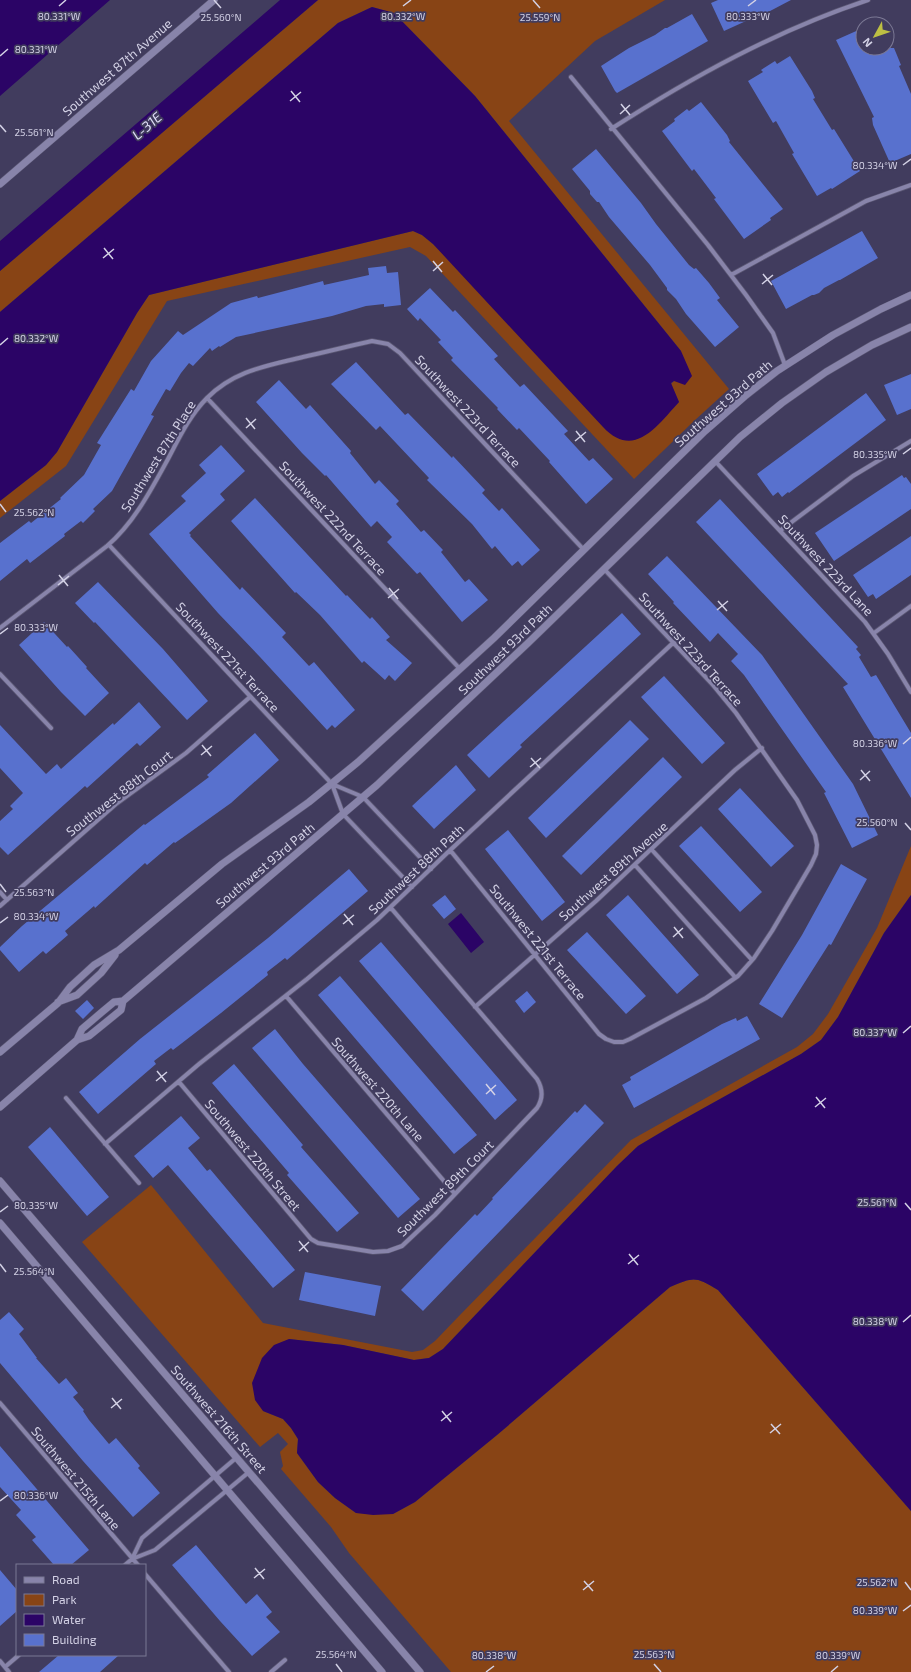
<svg xmlns="http://www.w3.org/2000/svg" width="911" height="1672" viewBox="0 0 911 1672" font-family="'Exo 2',sans-serif">
<style>
.green{fill:#884415}
.water{fill:#2b0466}
.building{fill:#5871ce}
.lines{fill:none;stroke-linecap:round;stroke-linejoin:round}
.minor-casing{stroke:#5b5773;stroke-width:5.5}
.tertiary-casing{stroke:#5b5773;stroke-width:8}
.minor{stroke:#8884aa;stroke-width:4}
.tertiary{stroke:#8884aa;stroke-width:7}
.ticks{fill:none;stroke:#d3d1e5;stroke-width:1.5}
.labels{text-anchor:middle;stroke-width:3.5;stroke-linejoin:round;paint-order:stroke}
.street-label{font-size:13px;fill:#d3d1e5;stroke:#413c5e}
.water-label{font-size:14px;font-style:italic;fill:#dddbf5;stroke:#413c5e}
.ticks-label{font-size:10px;text-anchor:middle;fill:#d3d1e5;stroke:#413c5e;stroke-width:3.5;stroke-linejoin:round;paint-order:stroke}
</style>
<rect width="100%" height="100%" fill="#413c5e"/>
<!-- green -->
<path class="green" d="M318,0h347l-70,41 -86,80 220,268 -35,32 -60,58 -208,-223 -16,-9 -243,54 -101,165 -66,52v-17l46,-36 11,-13 80,-139 12,-18 264,-64 9,4 11,9 212,191 13,-11 21,-22 -8,-18 3,-3 7,-30 -206,-255 -81,-83 -22,-6 -34,16 -338,289v-41z
M911,846v49l-27,38 -46,84 -17,23 -20,14 -126,70 -37,22 -21,20 -174,183 -14,9 -15,2 -71,-15 -54,-6 -26,72 20,8 8,9 7,11 -1,14 21,29 17,16 21,15 37,1 22,-12 82,-67 173,-148c24,-10 25,-11 48,3l193,221v161h-460l-102,-119 -18,-26 -50,-58 2,-3 -3,-14 8,-8 -10,-11 -18,14 -178,-205 69,-57 112,138 149,29 11,-2 12,-9 24,-25 172,-176 166,-93 16,-13 15,-20 49,-86z"/>
<!-- water -->
<path class="water" d="M0,0h110l-110,96z
M280,0h38l-318,271v-30z
M372,7l22,6 81,83 206,255 11,25 -7,9 -11,-4 -3,2 8,19c-22,24 -45,58 -76,25l-170,-183 -11,-9 -9,-4 -264,64 -12,18 -80,139 -11,13 -46,36v-189l338,-289z
M911,895v616l-193,-221c-23,-14 -24,-13 -48,-3l-173,148 -82,67 -22,12 -20,1 -17,-2 -21,-15 -17,-16 -21,-29 1,-14 -7,-11 -8,-9 -20,-8 -8,-11 -3,-17 10,-25 12,-13 15,-6 54,6 71,15 15,-2 14,-9 174,-183 21,-20 37,-22 126,-70 20,-14 17,-23 46,-84z
M461,913l23,29 -13,11 -23,-29z"/>
<!-- building -->
<path class="building" d="M718,0h73l-34,18v-2l-33,15 -13,-28z
M692,14l16,27 -91,52 -2,-2 -14,-25 28,-18 26,-13 10,-7h2z
M863,28v20h31l7,17 -2,1 12,28v60l-21,9 -17,-38 -1,-7 2,-1 -38,-77z
M790,56l22,35 3,7 -2,1 19,31 2,-1 26,42 -28,18 -1,-1 -14,8 -25,-42 2,-1 -18,-32 -3,2 -25,-42 15,-9 -2,-2 14,-9 2,3z
M701,102l26,33 3,6 -1,1 54,67 -13,9 1,2 -27,19 -30,-40 2,-1 -22,-29 -2,2 -30,-40 13,-10 -1,-2 13,-10 2,2z
M596,149l45,54 15,21 33,41 5,4 2,-1 13,15 11,15 -3,2 22,27 -24,20 -29,-33 -10,-15 -9,-9v-2l-17,-23 -41,-48 -10,-15h-2l-7,-8v-3l-18,-22z
M862,231l16,27 -38,22h-1l-15,8 -5,5 -5,2h-2l-26,14 -15,-28z
M386,266l1,7 11,-1 3,33 -17,2v-3l-18,2 -34,10 -96,21 -16,10 -1,-1 -7,5 -2,-3 -17,18 -4,-3 -8,10 -11,18 -4,-2 -15,26 3,1 -42,75 -19,18 2,2 -12,12 -2,-2 -17,13 1,2 -35,27 -3,-4 -27,22v-38l29,-22 2,2 30,-24 -1,-1 24,-23 17,-30 -4,-2 34,-54 3,2 17,-30 27,-30 5,4 48,-32 26,-7 1,2 65,-17 1,4 45,-10 -1,-7z
M430,288l23,24 2,-2 43,46 -4,3 26,28 4,-3 44,47 -4,3 25,27 4,-3 20,21 -27,25 -37,-42 1,-1 -31,-33 -2,2 -20,-21 1,-1 -47,-48 2,-2 -15,-16 3,-2 -21,-22 -2,3 -11,-12z
M356,362l49,53 3,-2 44,45 1,-2 32,34 -3,3 17,18 3,-3 38,42 -18,16 -4,-5 -6,5 -17,-20 -3,3 -20,-25 -45,-44 2,-2 -49,-52 -4,4 -45,-46z
M911,374v35l-14,6 -13,-30z
M279,380l27,29 4,-4 41,46 -1,2 25,31 4,-4 20,21 -3,3 25,28 3,-2 19,20 -2,2 24,30 4,-3 19,21 -26,22 -42,-50 -3,2 -30,-32 5,-5 -15,-16 -6,6 -45,-52 -1,1 -23,-23 -46,-51z
M866,393l20,27 -97,73 -1,-1 -6,5 -4,-5 -5,4 -16,-22z
M221,445l24,26 -25,23 5,6 -36,33 2,2 -1,1 50,54 2,-3 24,25 20,21 -4,4 27,29 5,-4 41,48 -20,18 -3,-3 -5,5 -67,-73 -42,-44 -69,-79 37,-33 -5,-5 25,-23 -7,-8z
M902,475l2,3 2,-1 5,7v25l-77,52 -19,-28z
M255,498l91,98 1,-1 23,24 2,-2 18,20 -4,3 26,23 -17,18 -6,-6 -4,5 -21,-19 -2,2 -42,-48 -24,-23 -1,1 -64,-72z
M720,499l138,148 -2,2 5,6 -2,2 12,20 5,-2 35,58v65l-68,-111 5,-3 -152,-162z
M911,536v39l-35,24 -3,-5 -5,3 -15,-22z
M667,556l95,99 91,129 25,51 -26,13 -28,-55 2,-1 -82,-117 -13,-14 7,-7 -20,-21 -8,9 -37,-39 1,-1 -26,-28z
M98,582l65,67 45,52 -21,19 -92,-98 -1,1 -19,-20z
M622,613l19,21 -121,111 2,2 -33,31 -22,-23z
M44,622l23,25 1,-1 19,21 -1,1 23,25 -24,23 -24,-24 -42,-47z
M664,676l61,67 -23,21 -61,-67z
M139,702l22,25 -21,19 -3,-3 -50,45 -2,-2 -77,69 -8,-8v-26l13,-12 -3,-3 13,-13 -23,-25v-43l46,49 11,-10 4,5 52,-46 1,2z
M630,720l19,19 -103,99 -18,-20z
M255,733l24,27 -48,43 -56,40 -1,-1 -27,23 -2,-2 -50,45 -1,-2 -29,25 3,4 -22,19 -3,-3 -24,21 -19,-22v-3l22,-21 122,-102 1,1 64,-48 -2,-2z
M663,757l19,20 -101,98 -19,-19z
M456,765l20,25 -42,39 -22,-23z
M740,788l54,58 -23,21 -53,-58z
M701,826l61,66 -22,20 -61,-66z
M508,830l57,72 -23,19 -57,-72z
M841,864l26,15 -36,66 -2,-1 -47,74 -23,-14 43,-69z
M349,869l19,22 -81,69 -2,-2 -18,14 1,3 -47,38 -48,37 -2,-2 -17,13 2,3 -58,50 -19,-22 61,-53 128,-101z
M445,895l11,14 -12,10 -12,-14z
M628,895l71,80 -22,19 -71,-79z
M587,932l59,64 -20,18 -59,-64z
M381,942l136,158 -22,20 -136,-159z
M340,976l137,159 -23,19 -136,-159z
M527,991l9,11 -12,11 -9,-12z
M87,1000l7,8 -11,11 -8,-8z
M747,1016l13,23 -126,69 -12,-23 9,-5 -1,-3 92,-53 14,-6 1,3z
M275,1029l28,35 117,135 -22,19 -146,-170z
M234,1064l69,81 -2,2 58,66 -22,19 -50,-57 2,-2 -77,-90z
M585,1104l19,19 -181,188 -22,-21 74,-76 2,2 16,-17 -1,-1 83,-87 2,2z
M181,1116l19,22 -12,10 19,23 3,-2 85,101 -22,18 -105,-123 -15,13 -19,-22z
M50,1127l59,70 -22,19 -59,-69z
M305,1272l76,14 -6,30 -76,-16z
M9,1312l15,17 -5,5 18,24h-1l23,26 7,-6 12,15 -5,4 11,13 -1,1 6,9 20,24 7,-6 24,28 -2,2 22,25 -27,24 -50,-56 -83,-98v-43z
M0,1446l89,104 -18,15h-17l-22,-25 4,-3 -20,-22 5,-5 -21,-23z
M196,1545l50,59 11,-10 15,18 -6,5 14,15 -28,24 -32,-35 -48,-56z
M0,1570l17,20v21l-17,15z
M59,1655h60l-19,17h-61z"/>
<g class="lines">
<defs>
<path id="minor" d="M571,77l137,168 38,50 27,38 12,32
M611,129c81,-52 166,-99 257,-129
M731,275l135,-74 45,-16
M207,398l253,271
M715,461l150,161 23,32 23,38
M781,530l72,-54 58,-35
M109,545l223,239 11,30 69,73
M0,628l107,-82c27,-23 44,-56 61,-87 11,-21 22,-44 39,-61 28,-28 60,-32 96,-41 23,-5 46,-11 69,-16l16,3 12,9 184,197
M874,633l37,-27
M0,674l51,54
M332,784l31,13 68,72
M450,850l149,184 7,5 8,3h9l7,-3 76,-41 32,-22 16,-18 18,-27 39,-66 5,-11 1,-9 -2,-10 -18,-35 -61,-87 -23,-28 -108,-115
M652,850l100,110
M635,865l100,112
M0,892l7,8
M0,906l116,-102 70,-51 64,-56
M286,996l169,198
M475,1007l121,-106 139,-131 27,-22
M179,1082l132,157 7,4 55,9 15,-1 14,-5 33,-31 102,-107c6,-9 6,-19 0,-29l-146,-171
M66,1098l73,85
M105,1144l94,-80 108,-85 70,-59 69,-66 228,-212
M0,1403l138,162
M132,1559l10,-21 94,-80
M125,1565l7,-6 23,-9 94,-78
M145,1574l84,98
M0,1661l9,11
M5,1667l14,-12
M271,1672l14,-12"/>
<path id="tertiary" d="M0,184l214,-184
M58,1002l19,-7 24,-22 14,-18
M77,1040l12,-4 32,-26 2,-9
M0,1052l58,-49 12,-16 24,-22 25,-15 103,-86 87,-62 49,-40 136,-124 211,-207 40,-35 32,-25 56,-36 48,-26 30,-14
M0,1107l77,-67 5,-11 20,-17 12,-10 9,-1 254,-216 151,-142 212,-206 42,-34 44,-31 46,-27 39,-18
M0,1181l420,491
M0,1223l382,449"/>
</defs>
<!-- minor casing -->
<use href="#minor" class="minor-casing"/>
<!-- tertiary casing -->
<use href="#tertiary" class="tertiary-casing"/>
<!-- minor -->
<use href="#minor" class="minor"/>
<!-- tertiary -->
<use href="#tertiary" class="tertiary"/>
</g>
<!-- ticks -->
<path class="ticks" d="M214,0l7,8M533,0l7,8M59,6l7,-6M403,6l8,-6M748,6l8,-6M0,56l8,-7M291,91l9,11M290,101l11,-9M621,104l9,11M620,114l10,-9M0,125l6,7M903,165l8,-6M104,248l9,11M103,258l11,-9M433,261l9,11M433,271l10,-9M763,274l9,11M762,284l11,-9M0,345l8,-7M246,418l9,11M246,428l10,-9M576,431l9,11M575,441l11,-9M903,454l8,-6M0,504l6,8M59,575l9,11M58,585l11,-9M389,588l9,11M388,598l11,-9M718,601l9,10M717,610l11,-9M0,634l8,-6M903,744l8,-7M202,745l9,11M201,755l11,-9M531,758l9,10M530,767l11,-9M861,770l9,11M860,780l10,-9M905,823l6,7M0,884l6,8M344,914l9,11M0,923l8,-6M343,924l11,-9M674,927l9,11M673,937l10,-9M903,1033l8,-7M157,1071l9,11M156,1081l11,-9M486,1084l9,11M486,1094l10,-9M816,1097l9,11M815,1107l11,-9M905,1203l6,7M0,1212l8,-6M299,1241l9,11M299,1251l10,-9M629,1254l9,11M0,1264l6,8M628,1264l11,-9M903,1322l8,-7M112,1398l9,11M111,1408l11,-9M442,1411l9,11M441,1421l11,-9M771,1424l9,10M770,1433l11,-9M0,1501l8,-6M255,1568l9,11M254,1578l11,-9M584,1581l9,10M905,1582l6,8M583,1590l11,-9M903,1611l8,-6M336,1664l6,8M654,1664l7,8M486,1672l8,-6M831,1672l7,-6"/>
<g class="labels">
<!-- street labels -->
<g class="street-label">
<text transform="translate(117 67) rotate(-41)" y="5">Southwest 87th Avenue</text>
<text transform="translate(723 403) rotate(-41)" y="5">Southwest 93rd Path</text>
<text transform="translate(468 411) rotate(47)" y="5">Southwest 223rd Terrace</text>
<text transform="translate(158 456) rotate(-58)" y="5">Southwest 87th Place</text>
<text transform="translate(333 518) rotate(47)" y="5">Southwest 222nd Terrace</text>
<text transform="translate(826 565) rotate(47)" y="5">Southwest 223rd Lane</text>
<text transform="translate(505 649) rotate(-44)" y="5">Southwest 93rd Path</text>
<text transform="translate(691 649) rotate(48)" y="5">Southwest 223rd Terrace</text>
<text transform="translate(228 657) rotate(47)" y="5">Southwest 221st Terrace</text>
<text transform="translate(119 793) rotate(-38)" y="5">Southwest 88th Court</text>
<text transform="translate(265 865) rotate(-40)" y="5">Southwest 93rd Path</text>
<text transform="translate(416 869) rotate(-43)" y="5">Southwest 88th Path</text>
<text transform="translate(613 871) rotate(-42)" y="5">Southwest 89th Avenue</text>
<text transform="translate(538 942) rotate(51)" y="5">Southwest 221st Terrace</text>
<text transform="translate(378 1089) rotate(49)" y="5">Southwest 220th Lane</text>
<text transform="translate(253 1155) rotate(50)" y="5">Southwest 220th Street</text>
<text transform="translate(445 1188) rotate(-45)" y="5">Southwest 89th Court</text>
<text transform="translate(219 1419) rotate(49)" y="5">Southwest 216th Street</text>
<text transform="translate(76 1478) rotate(50)" y="5">Southwest 215th Lane</text>
</g>
<!-- water labels -->
<g class="water-label">
<text transform="translate(147 126) rotate(-41)" y="5">L-31E</text>
</g>
</g>
<g class="ticks-label">
<text x="59" y="20">80.331°W</text>
<text x="403" y="20">80.332°W</text>
<text x="748" y="20">80.333°W</text>
<text x="221" y="21">25.560°N</text>
<text x="540" y="21">25.559°N</text>
<text x="36" y="53">80.331°W</text>
<text x="34" y="136">25.561°N</text>
<text x="875" y="169">80.334°W</text>
<text x="36" y="342">80.332°W</text>
<text x="875" y="458">80.335°W</text>
<text x="34" y="516">25.562°N</text>
<text x="36" y="631">80.333°W</text>
<text x="875" y="747">80.336°W</text>
<text x="877" y="826">25.560°N</text>
<text x="34" y="896">25.563°N</text>
<text x="36" y="920">80.334°W</text>
<text x="875" y="1036">80.337°W</text>
<text x="877" y="1206">25.561°N</text>
<text x="36" y="1209">80.335°W</text>
<text x="34" y="1275">25.564°N</text>
<text x="875" y="1325">80.338°W</text>
<text x="36" y="1499">80.336°W</text>
<text x="877" y="1586">25.562°N</text>
<text x="875" y="1614">80.339°W</text>
<text x="336" y="1658">25.564°N</text>
<text x="654" y="1658">25.563°N</text>
<text x="494" y="1659">80.338°W</text>
<text x="838" y="1659">80.339°W</text>
</g>
<!-- legend -->
<rect x="16" y="1564" width="130" height="92" fill="#413c5e" stroke="#7b7894"/>
<rect x="24" y="1577" width="20" height="6" fill="#8884aa" stroke="#7b7894"/>
<text x="52" y="1584" font-size="12" fill="#d3d1e5">Road</text>
<rect x="24" y="1594" width="20" height="12" fill="#884415" stroke="#7b7894"/>
<text x="52" y="1604" font-size="12" fill="#d3d1e5">Park</text>
<rect x="24" y="1614" width="20" height="12" fill="#2b0466" stroke="#7b7894"/>
<text x="52" y="1624" font-size="12" fill="#d3d1e5">Water</text>
<rect x="24" y="1634" width="20" height="12" fill="#5871ce" stroke="#7b7894"/>
<text x="52" y="1644" font-size="12" fill="#d3d1e5">Building</text>
<!-- north arrow -->
<g transform="translate(875 36) rotate(230)"><circle r="19" fill="#413c5e" stroke="#7b7894"/>
<path d="M0-3L7 15L0 10L-7 15Z" fill="#bdbf43"/>
<text y="-6" font-size="11" font-weight="bold" text-anchor="middle" fill="#d3d1e5">N</text>
</g>
</svg>
